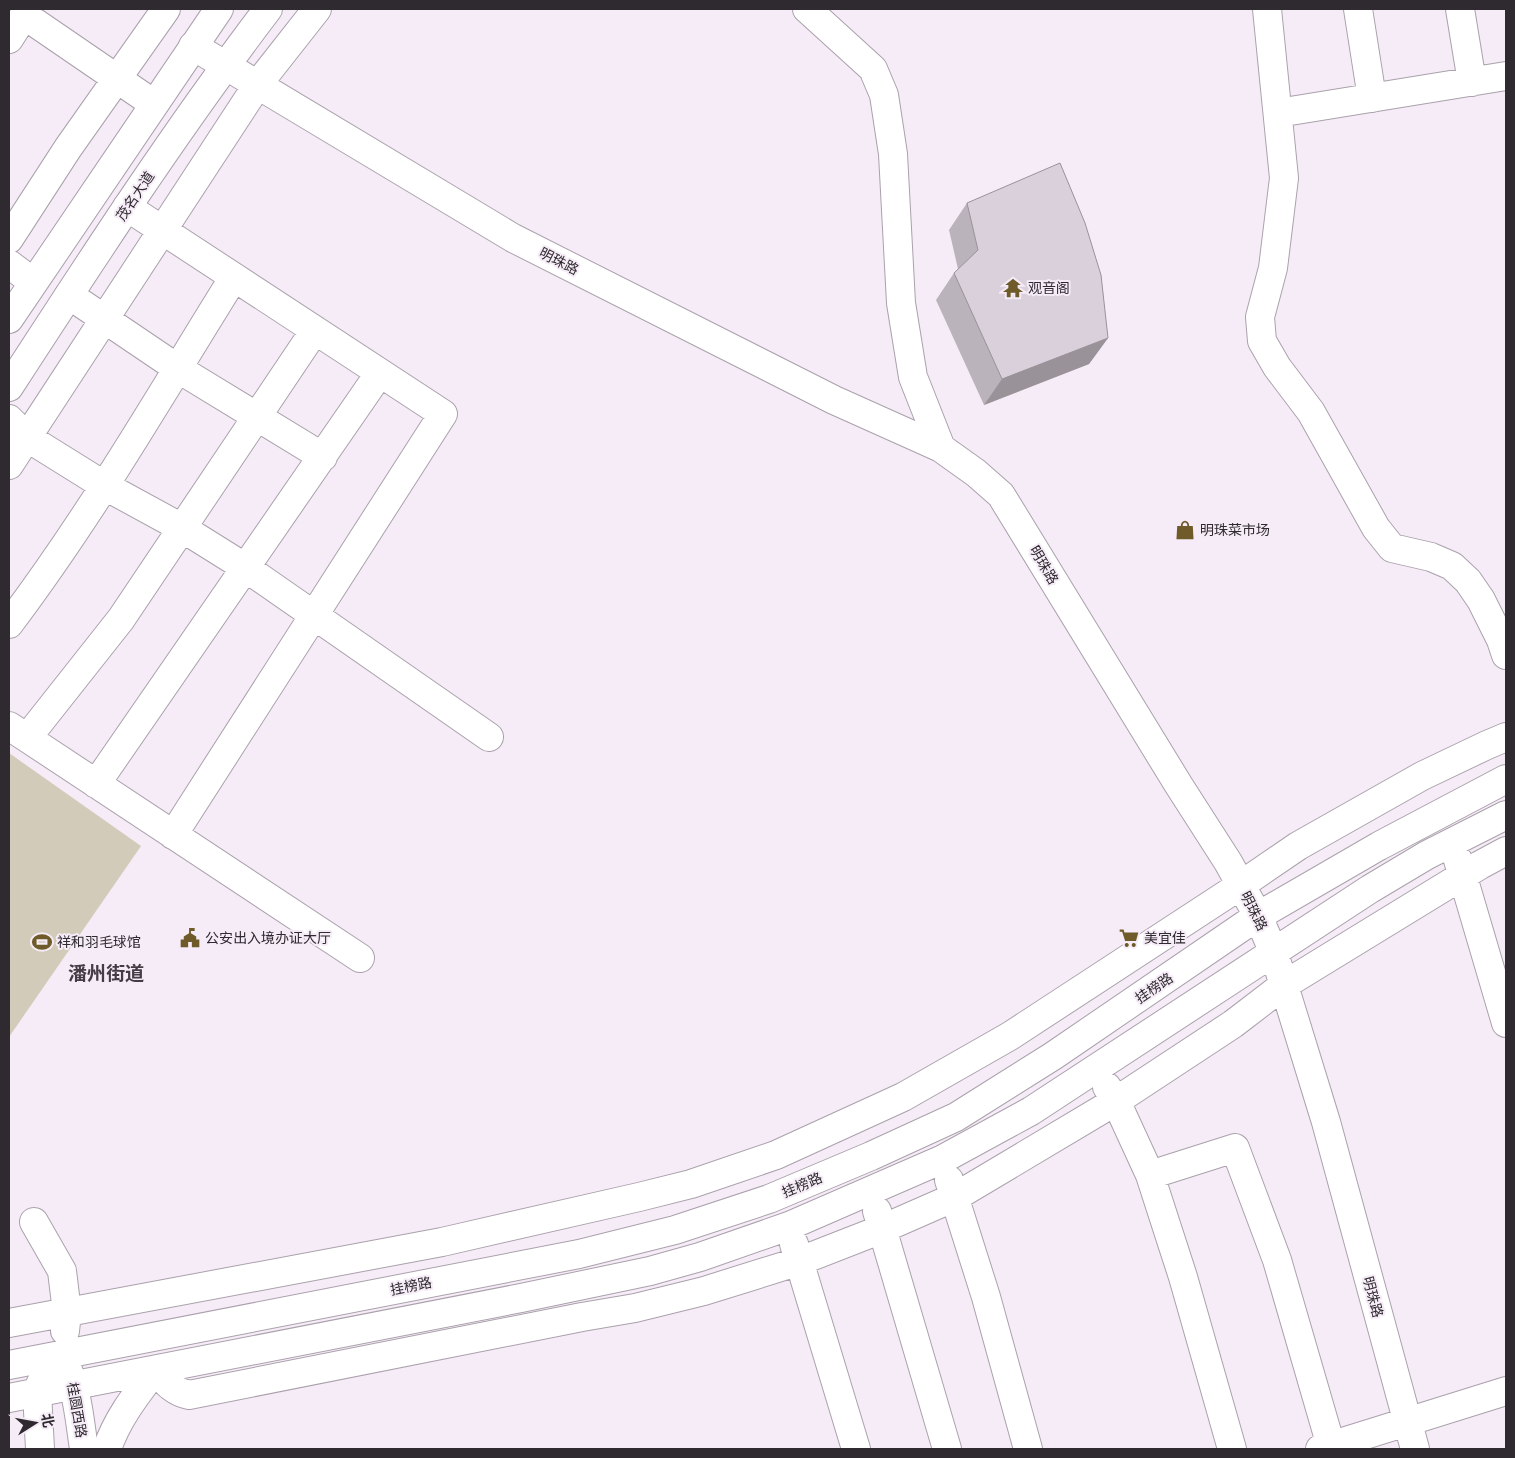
<svg xmlns="http://www.w3.org/2000/svg" width="1515" height="1458" viewBox="0 0 1515 1458" font-family="Inter,'Noto Sans SC',sans-serif">
<style>
.green{fill:#d3cbb9}
.lines{fill:none;stroke-linecap:round;stroke-linejoin:round}
.minor-casing{stroke:#aaa1ac;stroke-width:30}
.major-casing{stroke:#aaa1ac;stroke-width:30}
.minor{stroke:#fff;stroke-width:28}
.major{stroke:#fff;stroke-width:28}
.wall{fill:#bbb3bc}
.shaded-wall{fill:#999299}
.building{fill:#dad0db;stroke:#999299}
.labels{text-anchor:middle;stroke-width:4;stroke-linejoin:round;paint-order:stroke}
.street-label{font-size:14px;fill:#2e2a2f;stroke:#f6ecf7}
.poi-label{font-size:14px;fill:#2e2a2f;stroke:#f6ecf7;text-anchor:start}
.district-label{font-size:19px;font-weight:bold;fill:#443c45;stroke:#f6ecf7}
</style>
<rect width="100%" height="100%" fill="#f6ecf7"/>
<!-- green -->
<path class="green" d="M9,753l132,93 -132,191z"/>
<g class="lines">
<defs>
<path id="minor" d="M807,9l66,60 11,26 9,59 8,149 12,74 28,71
M1267,9l17,169 -11,90 -13,49 2,24 15,26 34,45 65,116 16,20 39,9 21,9 16,15 13,19 20,40 5,15
M1358,9l14,89
M1460,9l12,73
M24,15l130,89
M9,39l19,-30
M193,46l320,192 321,162 107,48 35,25 25,22 177,289 50,78 30,54 16,37 52,169 89,327
M1278,113l228,-37
M127,207l316,207 -270,421
M9,239l59,-91 98,-139
M9,264l24,18
M69,295l108,73 146,89
M9,419l19,19 77,48 77,42 64,40 243,169
M9,465l249,-381 59,-75
M9,624c83,-110 152,-230 225,-347
M9,726l351,232
M27,738l94,-119 194,-289
M96,784l283,-410
M1458,860l48,163
M1107,1087l9,14 34,74 33,102 49,172
M1150,1175l85,-27 42,112 54,186
M949,1180l37,117 42,152
M877,1211l70,238
M34,1222l28,49 5,41 -2,19
M794,1244l62,205
M9,1323l433,-81 197,-45 52,-13 85,-29 127,-58 107,-61 231,-151 57,-39 124,-70 65,-31 19,-8
M9,1365l570,-111 96,-24 94,-31 102,-43 85,-39 97,-61 205,-140 121,-70 127,-67
M9,1398l512,-100 129,-27 50,-14 89,-31 154,-67 88,-48 339,-222 57,-34 79,-40
M107,1449c10,-30 29,-54 48,-79 10,11 18,22 34,25l393,-78 53,-9 69,-17 96,-30 82,-32 73,-32 161,-96 117,-77 51,-39 196,-120 26,-14
M1320,1449l186,-58"/>
<path id="major" d="M9,319l210,-310
M9,387c83,-128 166,-256 259,-378
M40,1449l-3,-57 9,-21 15,-16c16,29 18,61 23,94"/>
</defs>
<!-- minor casing -->
<use href="#minor" class="minor-casing"/>
<!-- major casing -->
<use href="#major" class="major-casing"/>
<!-- minor -->
<use href="#minor" class="minor"/>
<!-- major -->
<use href="#major" class="major"/>
</g>
<!-- wall -->
<path class="wall" d="M967,203l141,135 -19,26 -105,41 -48,-105 18,-27 4,-4 -9,-39z"/>
<!-- shaded-wall -->
<path class="shaded-wall" d="M1108,338l-19,26 -105,41 18,-26z"/>
<!-- building -->
<path class="building" d="M1060,163l25,60 16,52 7,63 -106,41 -48,-106 24,-23 -11,-47z"/>
<!-- icons -->
<defs>
<symbol id="temple-bare" viewBox="-9 -9 18 18"><path d="M0-6L5-2H3V0L6.5 2.5H4V6H1.5V3h-3V6H-4V2.5H-6.5L-3 0V-2H-5Z" fill="#6f5a29" stroke="#f6ecf7" stroke-width="2.5" paint-order="stroke"/></symbol>
<symbol id="shop-bare" viewBox="-9 -9 18 18"><path d="M-5-2.5h2.3a2.7 3.5 0 0 1 5.4 0H5L5.5 6h-11ZM-1.5-2.5h3a1.5 2.3 0 0 0-3 0Z" fill="#6f5a29" stroke="#f6ecf7" stroke-width="2.5" paint-order="stroke"/></symbol>
<symbol id="civic-bare" viewBox="-9 -9 18 18"><path d="M-.6-6.5H3V-4.5H.6V-3L4-1V1h2V6H-6V1h2V-1L-.6-3ZM-1.2 2.5V6h2.4V2.5Z" fill="#6f5a29" stroke="#f6ecf7" stroke-width="2.5" paint-order="stroke"/></symbol>
<symbol id="supermarket-bare" viewBox="-9 -9 18 18"><path d="M-6-5.5h2.5l.6 2H6L4.5 2H-2.5L-4.4-4H-6ZM-1.5 3.2a1.3 1.3 0 1 0 .1 0ZM3 3.2a1.3 1.3 0 1 0 .1 0Z" fill="#6f5a29" stroke="#f6ecf7" stroke-width="2.5" paint-order="stroke"/></symbol>
<symbol id="stadium-bare" viewBox="-9 -9 18 18"><path d="M0-5a6.5 5 0 1 0 0 10a6.5 5 0 1 0 0-10ZM-3.5-1.8h7v3.6h-7Z" fill="#6f5a29" stroke="#f6ecf7" stroke-width="2.5" paint-order="stroke"/></symbol>
</defs>
<g fill-rule="evenodd">
<use href="#temple-bare" x="999" y="274" width="28" height="28"/>
<use href="#shop-bare" x="1171" y="516" width="28" height="28"/>
<use href="#civic-bare" x="176" y="924" width="28" height="28"/>
<use href="#supermarket-bare" x="1115" y="924" width="28" height="28"/>
<use href="#stadium-bare" x="28" y="928" width="28" height="28"/>
</g>
<g class="labels">
<!-- street labels -->
<g class="street-label">
<text transform="translate(135 196) rotate(-56)" y="5">茂名大道</text>
<text transform="translate(559 261) rotate(27)" y="5">明珠路</text>
<text transform="translate(1044 565) rotate(59)" y="5">明珠路</text>
<text transform="translate(1254 911) rotate(63)" y="5">明珠路</text>
<text transform="translate(1154 988) rotate(-34)" y="5">挂榜路</text>
<text transform="translate(802 1185) rotate(-23)" y="5">挂榜路</text>
<text transform="translate(411 1286) rotate(-11)" y="5">挂榜路</text>
<text transform="translate(1373 1297) rotate(75)" y="5">明珠路</text>
<text transform="translate(77 1410) rotate(80)" y="5">桂圆西路</text>
</g>
<!-- poi labels -->
<g class="poi-label">
<text x="1028" y="293">观音阁</text>
<text x="1200" y="535">明珠菜市场</text>
<text x="205" y="943">公安出入境办证大厅</text>
<text x="1144" y="943">美宜佳</text>
<text x="57" y="947">祥和羽毛球馆</text>
</g>
<!-- district labels -->
<g class="district-label">
<text x="106" y="980">潘州街道</text>
</g>
</g>
<!-- border -->
<rect width="1515" height="1458" fill="none" stroke="#2e2a2f" stroke-width="20"/>
<!-- north arrow -->
<g transform="translate(35 1423) rotate(79)" stroke="#f6ecf7" stroke-width="4" paint-order="stroke">
<path d="M0-4L9 19L0 12L-9 19Z" fill="#2e2a2f"/>
<text y="-8" font-size="14" font-weight="bold" text-anchor="middle" fill="#2e2a2f">北</text>
</g>
</svg>
